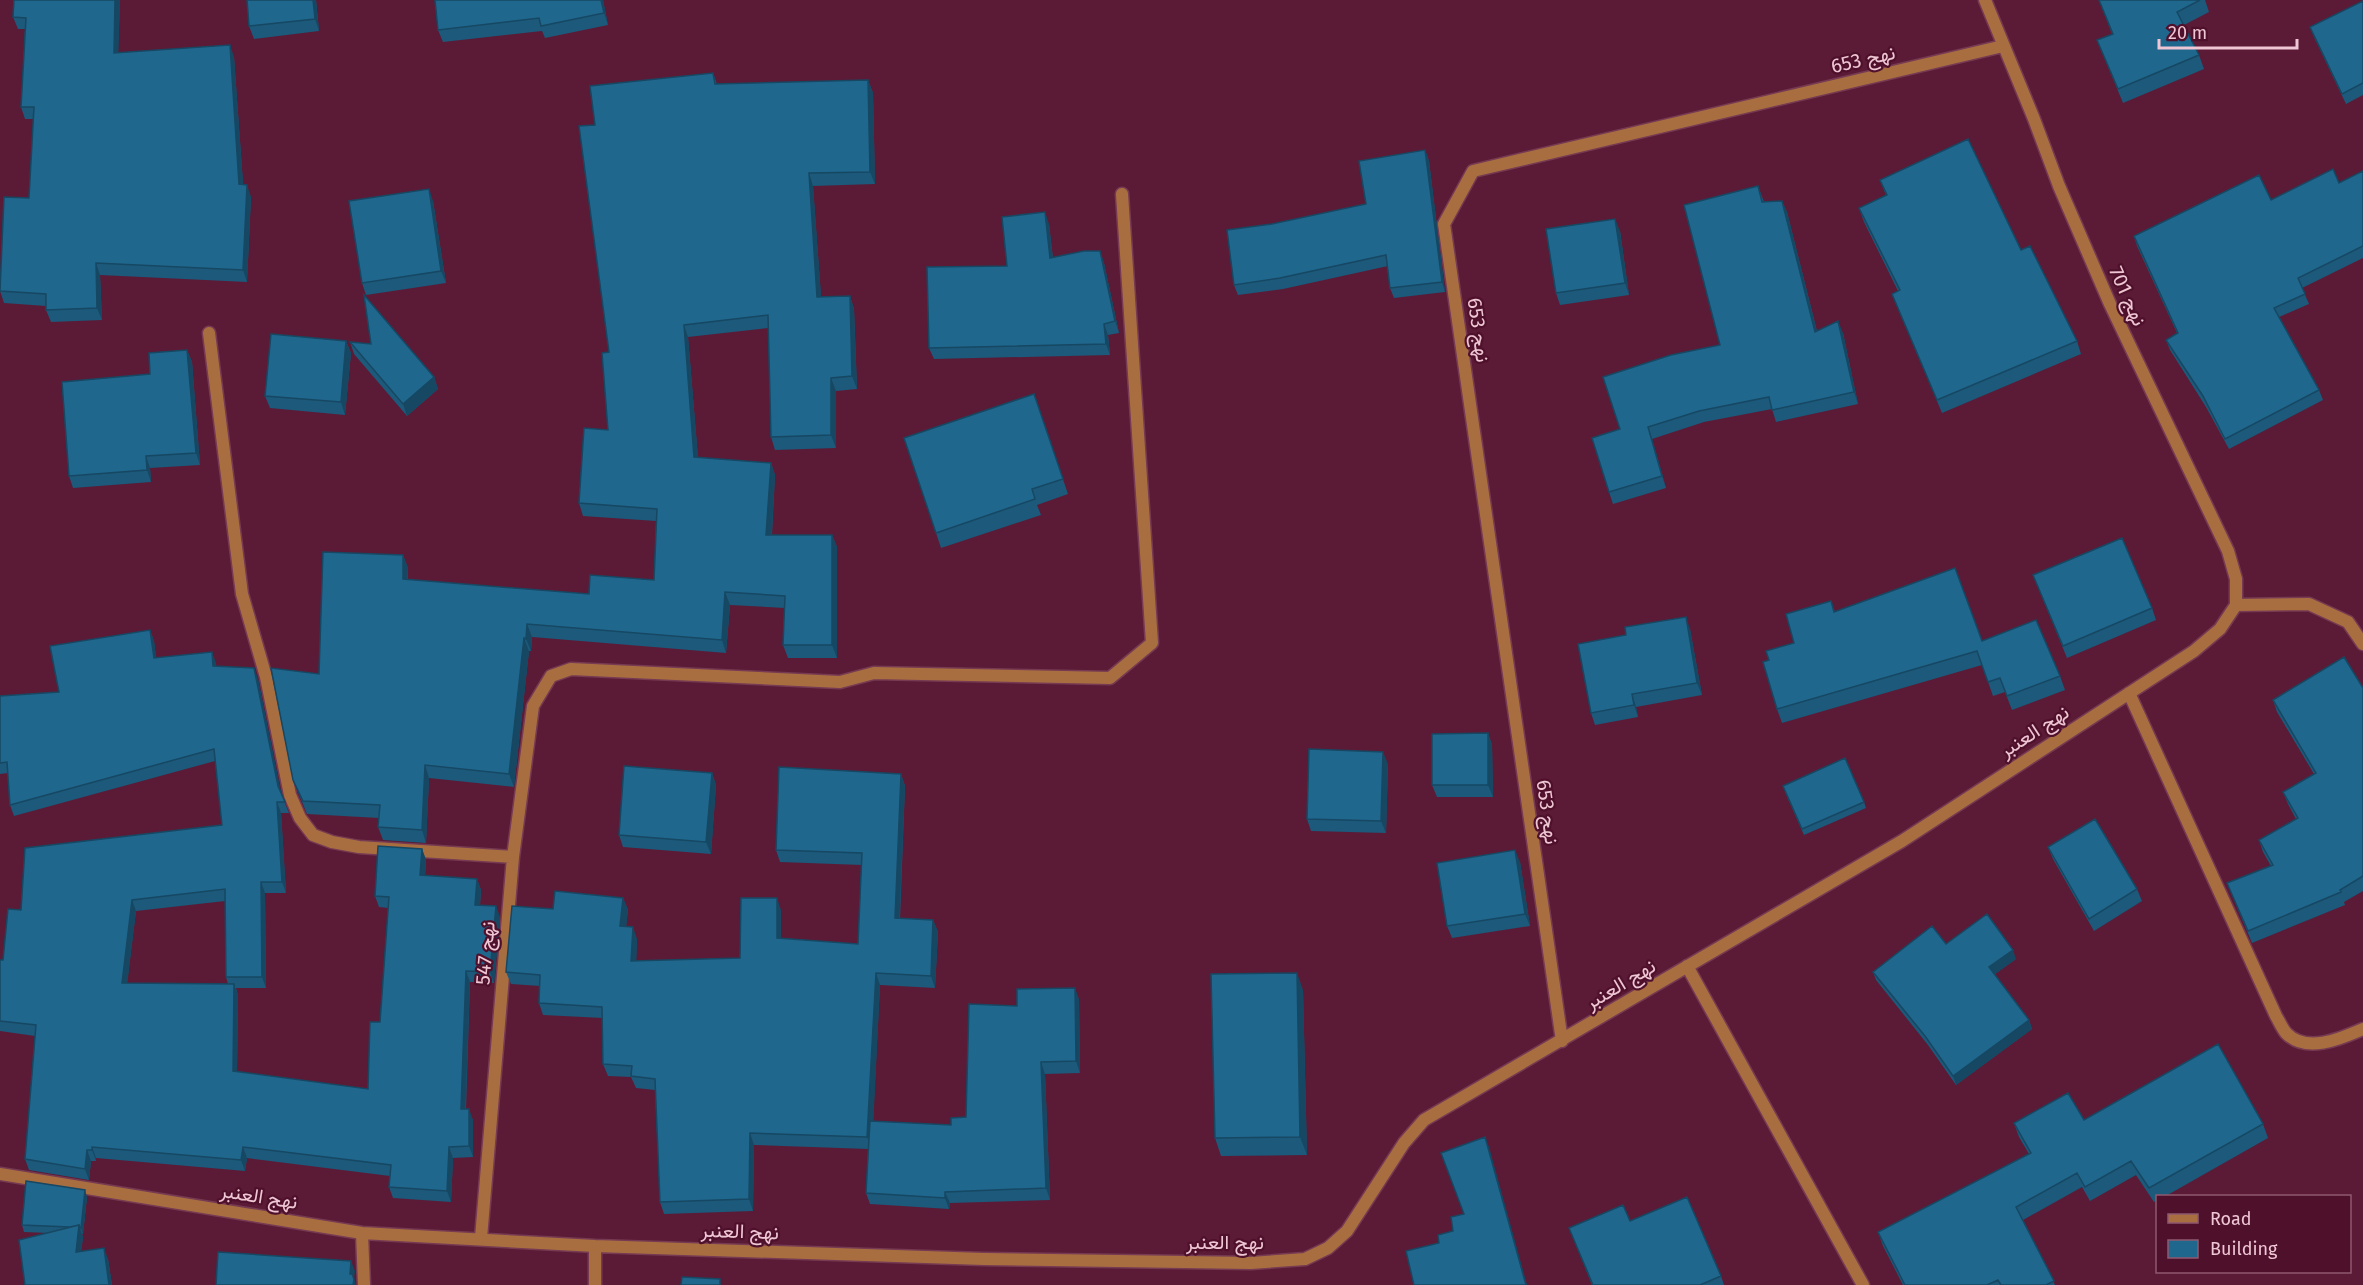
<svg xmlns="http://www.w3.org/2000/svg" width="2363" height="1285" viewBox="0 0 2363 1285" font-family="'Fira Sans',Vazirmatn,sans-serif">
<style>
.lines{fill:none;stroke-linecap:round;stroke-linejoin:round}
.minor-casing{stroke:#763a52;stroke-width:15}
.minor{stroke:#a96e40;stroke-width:12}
.wall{fill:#1c597a;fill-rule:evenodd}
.shaded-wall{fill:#164863}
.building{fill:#20678e;stroke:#164863;stroke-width:1.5}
.labels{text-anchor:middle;stroke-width:4.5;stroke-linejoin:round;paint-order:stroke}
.street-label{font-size:20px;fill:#efc6d3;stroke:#4f102c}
</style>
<rect width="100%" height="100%" fill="#5b1b36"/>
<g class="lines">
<defs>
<path id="minor" d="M1985,0l49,119 25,67 51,118 118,247 8,28v26
M209,333l33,261 24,83 24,118 10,23 13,17 19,7 27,5 154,10
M2236,605l73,-1 39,18 15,22
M2129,693l147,323c3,5 6,12 10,17 20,21 54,6 77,-4
M1687,966l176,319
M1562,1041l-118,-817 29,-53 530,-125
M0,1174l362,59 233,13 389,13 267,4 54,-4 23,-11 19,-17 57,-88 20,-23 478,-279 292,-190 26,-22 16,-24
M362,1233l2,52
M481,1238l32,-381 20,-151 18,-30 20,-7 269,13 34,-9 236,5 42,-35 -30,-449
M595,1246v39"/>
</defs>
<!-- minor casing -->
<use href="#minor" class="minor-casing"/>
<!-- minor -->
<use href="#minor" class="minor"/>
</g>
<!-- wall -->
<path class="wall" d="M14,0h106l-2,53 116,4 9,127 8,13 -4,85 -147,-7 2,45 -51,2 -5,-12v-4l-42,-3 -4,-12 29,-93 5,-79h-9l-4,-12 4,-78h-7l-5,-12z
M316,0l3,31 -65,8 -5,-13z
M603,0l5,25 -63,13 -3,-7 -99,11 -5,-12z
M2099,0h106l4,12 -25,13 15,30 5,14 -81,34 -26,-63 15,-6z
M2363,1v94l-17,9 -32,-67 -4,-10z
M713,73l4,11 151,-4 5,13 2,91 -62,2 8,111 29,-1 4,13 3,80 -21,2v57l-61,2 -4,-13 -3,-109 -80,9 10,121 73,5 4,12 -3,60h60l5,12v111h-49l-5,-13 2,-37 -55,-3 -4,48 -194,-16 -1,14h-2l-15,136 -85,-9 -3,65 -43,-3 -5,-13 1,-9 -72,-4 -14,-34 26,-106 84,-119 5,13v12l181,14 65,-14 2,-59 -73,-5 -4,-13 29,-73 1,-78 -14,-227z
M1425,150l4,11 16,131 -51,6 -4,-10 -2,-22 -105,23 -45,6 -4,-10 38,-61 94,-20z
M2363,171v87l-61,30 7,16 -30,13 40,73 4,10 -94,49 -23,-42 -36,-57 -4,-10 11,-7 -40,-87 -3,-10 205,-53z
M1880,180l141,70 56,91 4,13 -139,59 -50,-119 6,-3 -34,-69 -5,-14 27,-13z
M1758,186l6,16 18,-1 5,11 30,119 26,2 15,71 -82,18 -4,-13 -68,13 -52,17 14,49 -53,16 -4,-12 11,-63 100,-84z
M433,201l13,82 -80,12 -4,-12z
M1049,224l4,34 47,-7 4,12 15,70 -11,2 2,20 -176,4 -5,-11 78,-82z
M1620,231l9,64 -69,10 -4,-12z
M346,341l5,12 -6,62 -75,-7 -5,-12z
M350,342l84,35 4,12 -31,27 -53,-62z
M187,350l5,12 8,103 -50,3 1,14 -78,6 -4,-12 81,-102z
M1034,394l34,100 -31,11 4,10 -100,33 -5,-15z
M2033,575l119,33 4,12 -89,38z
M1831,601l4,11 147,29 78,35 5,14 -53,20 -7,-18 -12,4 -11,-31 -200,58 -5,-14 -8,-49 25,-17z
M1690,629l12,66 -66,12 2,10 -43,8 -4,-12z
M150,630l4,11 2,17 56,-6 4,14 42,13 23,115 8,19h-8l5,80h-21l1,95h-30l2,7 -1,77 131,17 12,-67 8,-114 -9,-1 -4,-11 47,-47 4,11 -1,16 52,3 4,11 -1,16 20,11 -6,66 -24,-1 -4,127 7,11v37l-20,1 -2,44 -58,-4 -4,-11 1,-11 -143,-18 -2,13 -149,-13v3h-5l-2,19 -60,-10 -4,-11 10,-123 -35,-5v-71h3l18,-50 201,-85 -7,-64 -201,55 -4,-11 -2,-32 -8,1v-78l59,-4zM225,901l1,76 2,7 -101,-1 9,-72z
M2363,688v203l-19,11 1,3 -93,38 -25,-60 44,-17 -8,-14 -4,-12 37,-21 -8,-15 -5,-12 31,-18 -37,-62 -4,-12z
M1488,733l4,12 1,52h-56l-5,-12z
M1388,764l-2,69 -75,-2 -4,-12z
M712,773l4,12 -5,69 -88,-7 -4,-12z
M901,774l4,12 -5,133 33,1 5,12 -3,56 -55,-3 -7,136 78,4 15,-8 51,-111 62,-7 1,74 -35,1 5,126 -100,3 -1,6 -79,-5 -4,-11 2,-44 -114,-4 -1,66 -89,3 -4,-12 -5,-112 -19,-2 -5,-11 -23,-1 -5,-12v-46l-60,-3 -4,-12 1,-17 -29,-2 -5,-12 47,-63 70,-11 5,12 -2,16 11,13 -1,22 104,-3 41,-48v28l77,6 4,-79 -82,-3 -4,-12z
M1785,792l79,10 2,6 -62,27z
M2048,847l89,42 5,12 -48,30 -41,-72z
M1520,862l10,64 -78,12 -5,-12z
M1946,944l70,15 -21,15 34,46 3,9 -76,56 -28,-40 -52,-65 -3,-8z
M1303,990l4,165 -86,1 -6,-18z
M2084,1120l179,4 5,14 -104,59h-7v3l-3,2 -18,-27 -46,26 -8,-14 -59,33 32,65h-152l-20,-39 -5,-14 151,-78 -10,-17 -5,-14z
M87,1197l-4,37h-1l1,3 -2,14 27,8 4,26h-87l23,-52 -24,-1 -2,-7z
M1630,1221l91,55 3,9h-132l-23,-57z"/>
<!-- shaded-wall -->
<path class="shaded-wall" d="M115,0h5l-2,65 -4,-12z
M313,0h3l3,31 -4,-12z
M601,0h2l5,25 -4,-12z
M230,45l4,12 10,139 -5,-12z
M868,80l5,13 2,91 -5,-12z
M1425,150l4,11 16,131 -3,-10z
M809,173l4,13 9,123 -5,-12z
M247,185l4,12 -4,85 -4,-12z
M429,189l4,12 13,82 -5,-12z
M1782,201l5,11 33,132 -5,-12z
M1045,212l4,12 5,46 -4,-12z
M1615,219l5,12 9,64 -4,-12z
M1100,251l4,12 15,70 -4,-12z
M96,263l4,12 2,45 -5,-12z
M850,296l4,13 3,80 -5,-13z
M1838,321l5,12 15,71 -4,-12z
M1104,324l4,11 2,20 -4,-11z
M684,325l4,12 11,133 -5,-13z
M346,341l5,12 -6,62 -4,-13z
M187,350l5,12 8,103 -4,-12z
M434,377l4,12 -31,27 -4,-12z
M831,378l5,13v57l-5,-13z
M1648,427l4,12 14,49 -4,-12z
M146,456l4,12 1,14 -4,-12z
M771,463l4,12 -4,73 -5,-13z
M832,535l5,12v111l-5,-13z
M403,555l5,13 -1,24 -4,-13z
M725,592l5,13 -4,48 -4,-13z
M1686,617l4,12 12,66 -5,-12z
M527,624l5,13 -1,14 -5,-12z
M150,630l4,11 4,28 -4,-11z
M524,638l5,13 -15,136 -5,-13z
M212,652l4,11 1,14 -4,-11z
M254,668l4,11 24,118 -4,-11z
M1632,694l4,13 2,10 -4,-12z
M1488,733l4,12 1,52 -5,-12z
M1383,752l5,12 -2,69 -5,-12z
M425,765l4,13 -3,65 -4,-13z
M712,773l4,12 -5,69 -5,-12z
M901,774l4,12 -6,144 -4,-12z
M277,802l4,11 5,80 -4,-11z
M422,849l4,11 -2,26 -4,-11z
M1515,850l5,12 10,64 -5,-12z
M477,879l4,11 -2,26 -4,-11z
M261,882l4,11 1,95 -4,-11z
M623,898l5,12 -3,28 -5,-12z
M777,898l4,12v40l-4,-12z
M132,900l4,11 -10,83 -4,-11z
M496,906l4,11 -6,66 -4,-11z
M933,920l5,12 -3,56 -4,-12z
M633,927l4,12 -1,34 -5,-12z
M2013,950l3,9 -24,17 -3,-9z
M466,971l4,11 -5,138 -4,-11z
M876,973l4,12 -8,164 -5,-12z
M1297,973l6,17 4,165 -7,-18z
M234,984l4,11 -1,87 -4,-11z
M1075,988l4,11 1,74 -4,-12z
M2029,1020l3,9 -76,56 -3,-9z
M1041,1062l4,12 5,126 -4,-12z
M469,1109l4,11v37l-4,-11z
M750,1133l4,12 -1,66 -4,-12z
M1485,1137l4,10 38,138h-1z
M92,1147l4,11v3l-4,-11z
M243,1147l4,11 -2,13 -4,-11z
M449,1147l4,11 -2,44 -4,-11z
M87,1150l4,11 -2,19 -4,-11z
M85,1190l2,7 -4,37 -2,-6z
M945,1192l5,11 -1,6 -4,-11z
M79,1225l4,12 -3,26 -4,-11z
M104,1248l4,11 4,26h-3z
M351,1261l4,10 -1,8 2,6h-3l-3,-11z"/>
<!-- building -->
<path class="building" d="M14,0h101l-1,53 116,-8 9,139 8,1 -4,85 -147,-7 1,45 -51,2v-16l-46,-3 4,-94 25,1 5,-91h-13l5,-89 -13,-1z
M247,0h66l2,19 -66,7z
M435,0h166l3,13 -63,13 -2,-8 -101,12z
M2099,0h101l-23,12 22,43 -81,34 -21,-49 16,-6z
M2363,1v82l-21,11 -32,-67z
M713,73l2,11 153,-4 2,92 -61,1 8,124 33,-1 2,80 -21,2v57l-60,2 -3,-122 -84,10 10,132 77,6 -5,72h66v110h-49l2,-49 -60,-4 -3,48 -195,-16 -1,15 -2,-1 -15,136 -84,-9 -3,65 -44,-3 2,-22 -77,-4 -10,-21 -22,-112 48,6 4,-122 80,3v24l186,15 1,-19 64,5 3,-71 -78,-6 5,-75 24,2 -6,-77 7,-1 -30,-226 16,-1 -5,-39z
M1968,139l53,111 9,-4 47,95 -140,59 -45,-106 8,-4 -41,-82 28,-13 -7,-15z
M1425,150l17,132 -52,6 -4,-33 -106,23 -46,7 -7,-55 45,-6 94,-20 -7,-43z
M2333,169l6,14 24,-12v75l-65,32 7,16 -31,14 45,82 -94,49 -22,-43 -37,-56 12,-7 -44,-97 125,-61 12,25z
M1758,186l4,16 20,-1 33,131 23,-11 16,71 -82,18 -3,-13 -70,14 -51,16 14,49 -53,16 -17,-54 28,-9 -17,-52 68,-22 49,-10 -36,-140z
M429,189l12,82 -79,12 -13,-82z
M1045,212l5,46 34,-7h16l15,70 -11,3 2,20 -177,4 -2,-81 80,-1 -5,-49z
M1615,219l10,64 -69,10 -10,-64z
M364,295l70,82 -31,27 -53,-62 21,2z
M271,334l75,7 -5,61 -76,-6z
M187,350l9,103 -50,3 1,14 -78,6 -7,-94 88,-8 -1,-21z
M1034,394l29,85 -31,10 3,10 -99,34 -32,-95z
M2122,538l30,70 -89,38 -30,-71z
M1955,568l27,73 54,-21 24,56 -53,20 -7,-18 -12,4 -11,-31 -200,58 -14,-47 6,-2 -3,-9 28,-8 -8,-29 45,-13 3,11z
M1686,617l11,66 -65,11 2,11 -43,8 -13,-69 48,-9 -1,-8z
M150,630l4,28 58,-6 1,14 41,2 24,118 7,16h-8l5,80h-21l1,95h-36l-1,-88 -93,11 -10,83 112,1 -1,87 135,18 2,-67h10l9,-125 -14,-1 3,-50 44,3 -2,26 57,4 -2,26 21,1 -6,66 -24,-1 -5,138h8v37l-20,1 -2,44 -58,-4 2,-22 -148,-18 -2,13 -149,-13v3h-5l-2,19 -60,-10 11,-134 -36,-4v-61h3l5,-51 13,1 4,-62 197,-23 -8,-76 -204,56 -3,-43 -7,1v-67l59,-4 -9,-46z
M2344,657l19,31v188l-23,14 1,2 -93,39 -21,-48 46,-18 -14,-25 39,-22 -15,-26 33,-19 -43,-73z
M1488,733v52h-56v-51z
M1309,749l74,3 -2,69 -74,-2z
M1845,758l19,44 -62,27 -19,-43z
M624,766l88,7 -6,69 -87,-7z
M779,767l122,7 -6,144 38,2 -2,56 -55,-3 -9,164 -117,-4 -1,66 -89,3 -5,-123 -24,-3 1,-10 -29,-2 -1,-57 -63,-4 1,-28 -34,-3 6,-66 41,3 2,-18 68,7 -3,28 13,1 -2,34 109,-3 1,-60h36v40l81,6 4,-91 -86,-3z
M2095,819l42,70 -48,30 -41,-72z
M1515,850l10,64 -78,12 -10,-63z
M1987,914l26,36 -24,17 40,53 -76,56 -28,-40 -52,-64 59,-46 14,18z
M1297,973l3,164 -85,1 -4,-164z
M1075,988l1,73 -35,1 5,126 -101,4v6l-79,-5 4,-72 81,4v-7l15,-1 3,-113 48,2v-17z
M2218,1044l45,80 -114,64 -18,-27 -46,26 -8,-14 -61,34 38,74 -8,4h-45l-3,-5 -11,5h-82l-27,-53 153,-79 -17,-30 54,-30 16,27z
M1485,1137l41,148h-112l-8,-34 33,-8 -1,-8 15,-4 -2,-14 13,-3 -23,-61z
M26,1181l59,9 -4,38h-1l-1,-3 -9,2 -48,-2z
M1687,1197l34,79 -21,9h-107l-24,-57 54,-23 7,16z
M79,1225l-3,27 28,-4 5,37h-84l-6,-45z
M218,1252l133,9 -1,13h2l2,5 -1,6h-137z
M682,1277l38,2v6h-39z"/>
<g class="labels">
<!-- street labels -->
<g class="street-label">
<text transform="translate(1863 59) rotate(-13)" y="7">نهج 653</text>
<text transform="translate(2128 296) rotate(66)" y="7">نهج 701</text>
<text transform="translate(1479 330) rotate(82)" y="7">نهج 653</text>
<text transform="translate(2034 731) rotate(-33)" y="7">نهج العنبر</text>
<text transform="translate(1548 812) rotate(82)" y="7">نهج 653</text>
<text transform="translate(485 953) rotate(-85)" y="7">نهج 547</text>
<text transform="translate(1620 984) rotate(-31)" y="7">نهج العنبر</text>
<text transform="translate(259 1196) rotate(9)" y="7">نهج العنبر</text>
<text transform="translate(740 1231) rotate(2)" y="7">نهج العنبر</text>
<text x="1225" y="1249">نهج العنبر</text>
</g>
</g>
<!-- legend -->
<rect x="2156" y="1195" width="195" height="78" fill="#4f102c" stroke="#8f596f" stroke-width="1.5"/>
<rect x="2168" y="1214" width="30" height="9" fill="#a96e40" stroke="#8f596f" stroke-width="1.5"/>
<text x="2210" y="1225" font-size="18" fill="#efc6d3">Road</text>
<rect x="2168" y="1240" width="30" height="18" fill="#20678e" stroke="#8f596f" stroke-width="1.5"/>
<text x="2210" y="1255" font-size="18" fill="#efc6d3">Building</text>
<!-- scale -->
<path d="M2159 39v9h138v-9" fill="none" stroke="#efc6d3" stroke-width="3"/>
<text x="2168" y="39" font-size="18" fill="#efc6d3" stroke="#4f102c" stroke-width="4.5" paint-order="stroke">20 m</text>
</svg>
